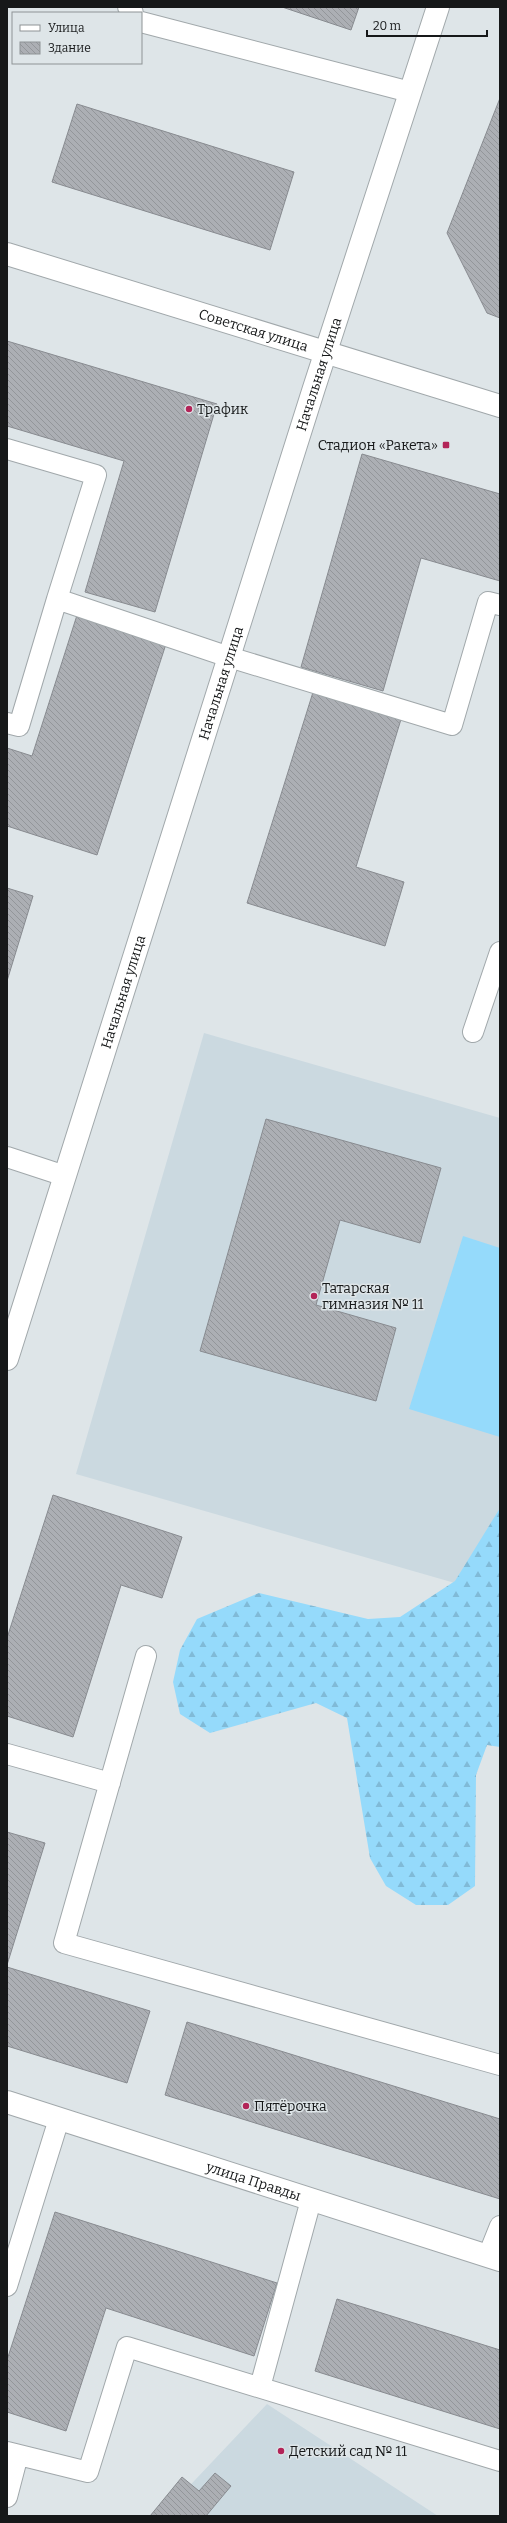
<svg xmlns="http://www.w3.org/2000/svg" width="507" height="2523" viewBox="0 0 507 2523" font-family="Bitter,serif">
<style>
.built{fill:#cbd9e0}
.forest{fill:url(#forest-firs)}
.pitch{fill:#95dafb}
.building{fill:url(#building-back-hatch);stroke:#888b90}
.lines{fill:none;stroke-linecap:round;stroke-linejoin:round}
.service-casing{stroke:#a1a8ab;stroke-width:22}
.minor-casing{stroke:#a1a8ab;stroke-width:24}
.tertiary-casing{stroke:#a1a8ab;stroke-width:24}
.service{stroke:#fff;stroke-width:20}
.minor{stroke:#fff;stroke-width:22}
.tertiary{stroke:#fff;stroke-width:22}
.poi-dot{fill:#b32458;stroke:#dee5e8;stroke-width:1.5}
.labels{text-anchor:middle;stroke-width:3;stroke-linejoin:round;paint-order:stroke}
.street-label{font-size:14px;fill:#161819;stroke:#dee5e8}
.poi-label{font-size:14px;fill:#161819;stroke:#dee5e8;text-anchor:start}
</style>
<defs>
<pattern id="forest-firs" width="22" height="20" patternUnits="userSpaceOnUse"><rect width="22" height="20" fill="#95dafb"/><path d="M5 1l3.5 6h-7zM16 11l3.5 6h-7z" fill="#80bad7"/></pattern>
<pattern id="building-back-hatch" width="6" height="6" patternUnits="userSpaceOnUse"><rect width="6" height="6" fill="#acafb4"/><path d="M-1 5l2 2M0 0l6 6M5-1l2 2" fill="none" stroke="#93969a"/></pattern>
</defs>
<rect width="100%" height="100%" fill="#dee5e8"/>
<!-- built -->
<path class="built" d="M204,1033l296,85v478l-424,-122z
M267,2404l171,112h-277z"/>
<!-- forest -->
<path class="forest" d="M500,1508v239l-13,-2 -11,30 -1,111 -27,19h-32l-30,-19 -16,-28 -23,-140 -31,-15 -106,30 -30,-19 -7,-32 7,-32 17,-31 62,-26 109,26 32,-2 55,-36z"/>
<!-- pitch -->
<path class="pitch" d="M463,1236l37,12v189l-91,-28z"/>
<!-- building -->
<path class="building" d="M282,7h77l-8,23z
M500,98v220l-13,-5 -40,-80z
M77,104l217,68 -24,78 -218,-68z
M7,341l210,63 -62,208 -70,-20 39,-131 -117,-35z
M362,454l138,40v87l-79,-23 -38,133 -82,-24z
M78,612l89,29 -70,214 -90,-29v-78l25,8z
M314,689l88,27 -46,151 48,15 -19,64 -138,-43z
M7,888l26,8 -26,85z
M266,1119l175,49 -21,75 -80,-23 -24,85 80,23 -20,73 -176,-50z
M53,1495l129,42 -20,61 -41,-13 -48,152 -66,-21v-78z
M7,1832l38,11 -38,122z
M7,1967l143,44 -23,72 -120,-37z
M187,2022l313,97v80l-335,-104z
M55,2212l222,71 -23,73 -148,-48 -40,123 -59,-19v-52z
M337,2299l163,51v79l-185,-58z
M215,2473l16,13 -25,30h-56l32,-39 17,14z"/>
<g class="lines">
<defs>
<path id="service" d="M128,7l5,6
M141,22l269,70
M7,449l89,26 -39,124 172,58 223,68 36,-123 12,3
M7,723l12,3 38,-127
M473,1032l27,-80
M7,1157l58,19
M146,1656l-82,287 436,122
M7,1754l103,29
M488,2256l12,-30
M7,2286l52,-167
M260,2387l51,-187
M7,2452l81,20 39,-125 373,114
M7,2497l11,-42"/>
<g id="minor">
<path id="s1" d="M7,1359l307,-971 124,-381"/>
<path id="s2" d="M7,2102l493,158"/>
</g>
<g id="tertiary">
<path id="s3" d="M7,254l493,152"/>
</g>
</defs>
<!-- service casing -->
<use href="#service" class="service-casing"/>
<!-- minor casing -->
<use href="#minor" class="minor-casing"/>
<!-- tertiary casing -->
<use href="#tertiary" class="tertiary-casing"/>
<!-- service -->
<use href="#service" class="service"/>
<!-- minor -->
<use href="#minor" class="minor"/>
<!-- tertiary -->
<use href="#tertiary" class="tertiary"/>
</g>
<!-- markers -->
<g class="poi-dot">
<circle cx="189" cy="409" r="4"/>
<rect x="442" y="441" width="8" height="8" rx="2"/>
<circle cx="314" cy="1296" r="4"/>
<circle cx="246" cy="2106" r="4"/>
<circle cx="281" cy="2451" r="4"/>
</g>
<g class="labels">
<!-- street labels -->
<g class="street-label">
<text dy="5" stroke="none"><textPath href="#s3" startOffset="258">Советская улица</textPath></text>
<text dy="5" stroke="none"><textPath href="#s1" startOffset="1033">Начальная улица</textPath></text>
<text dy="5" stroke="none"><textPath href="#s1" startOffset="709">Начальная улица</textPath></text>
<text dy="5" stroke="none"><textPath href="#s1" startOffset="385">Начальная улица</textPath></text>
<text dy="5" stroke="none"><textPath href="#s2" startOffset="259">улица Правды</textPath></text>
</g>
<!-- poi labels -->
<g class="poi-label">
<text x="197" y="414">Трафик</text>
<text x="438" y="450" text-anchor="end">Стадион «Ракета»</text>
<text x="322" y="1293">Татарская<tspan x="322" dy="16">гимназия № 11</tspan></text>
<text x="254" y="2111">Пятёрочка</text>
<text x="289" y="2456">Детский сад № 11</text>
</g>
</g>
<!-- border -->
<rect width="507" height="2523" fill="none" stroke="#161819" stroke-width="16"/>
<!-- legend -->
<rect x="12" y="12" width="130" height="52" fill="#dee5e8" stroke="#8e9395"/>
<rect x="20" y="25" width="20" height="6" fill="#ffffff" stroke="#8e9395"/>
<text x="48" y="32" font-size="12" fill="#161819">Улица</text>
<rect x="20" y="42" width="20" height="12" fill="url(#building-back-hatch)" stroke="#8e9395"/>
<text x="48" y="52" font-size="12" fill="#161819">Здание</text>
<!-- scale -->
<path d="M367 30v6h120v-6" fill="none" stroke="#161819" stroke-width="2"/>
<text x="373" y="30" font-size="12" fill="#161819" stroke="#dee5e8" stroke-width="3" paint-order="stroke">20 m</text>
</svg>
